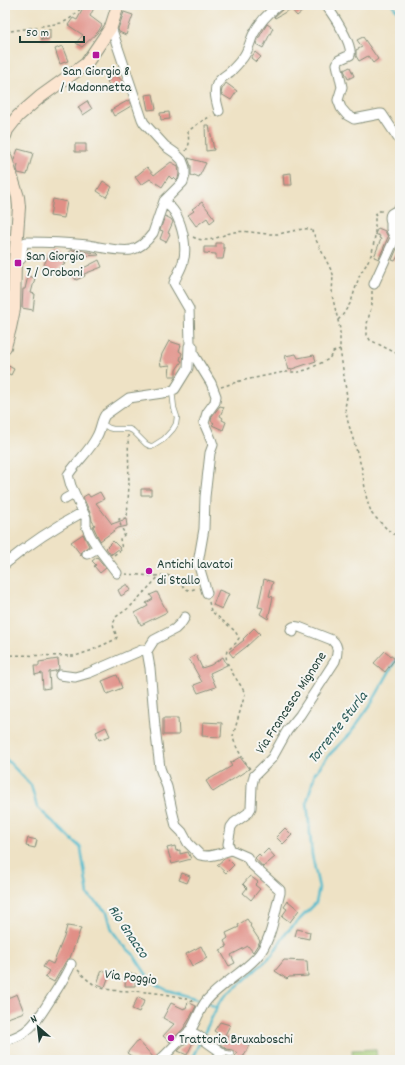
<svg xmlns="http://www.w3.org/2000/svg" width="405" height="1065" viewBox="0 0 405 1065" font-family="Dekko,sans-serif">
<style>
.green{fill:#a4ca74;stroke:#628454}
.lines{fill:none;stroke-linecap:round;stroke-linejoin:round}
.stream{stroke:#50bacc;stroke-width:2.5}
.building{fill:#e18f86}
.lane-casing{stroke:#86907c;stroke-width:6}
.street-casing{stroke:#86907c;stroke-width:11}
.secondary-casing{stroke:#86907c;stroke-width:14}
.path{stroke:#86907c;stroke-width:1.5;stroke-dasharray:3 3;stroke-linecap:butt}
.lane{stroke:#fff;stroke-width:4.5}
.street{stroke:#fff;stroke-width:9}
.secondary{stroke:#fce5d0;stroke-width:12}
.poi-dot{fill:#b5179e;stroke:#f6f6f2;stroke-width:1.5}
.labels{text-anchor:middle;stroke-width:4;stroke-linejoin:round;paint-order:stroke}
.poi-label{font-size:14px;fill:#1f3d34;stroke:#f6f6f2;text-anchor:start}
.street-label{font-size:14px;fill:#1f3d34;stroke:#f6f6f2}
.water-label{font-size:15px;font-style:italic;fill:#2b5c5a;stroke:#f6f6f2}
</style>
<rect width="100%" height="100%" fill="#f6f6f2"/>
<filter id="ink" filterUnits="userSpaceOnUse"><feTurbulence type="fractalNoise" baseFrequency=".025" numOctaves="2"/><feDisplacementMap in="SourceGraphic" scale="8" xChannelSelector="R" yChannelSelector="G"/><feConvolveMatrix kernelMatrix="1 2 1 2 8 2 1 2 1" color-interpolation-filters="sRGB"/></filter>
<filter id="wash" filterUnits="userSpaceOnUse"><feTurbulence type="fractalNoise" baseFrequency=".012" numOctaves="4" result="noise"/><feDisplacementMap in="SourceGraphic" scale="16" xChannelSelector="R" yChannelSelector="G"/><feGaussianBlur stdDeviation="0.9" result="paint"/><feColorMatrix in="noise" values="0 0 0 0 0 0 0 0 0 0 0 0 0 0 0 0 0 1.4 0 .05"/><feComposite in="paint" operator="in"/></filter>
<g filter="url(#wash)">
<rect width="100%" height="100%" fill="#eee2c5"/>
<!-- green -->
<path class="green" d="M376,1049l1,11h-24l-1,-10z"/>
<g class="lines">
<!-- stream -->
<path class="stream" d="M393,5l7,10
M5,758l26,27 6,22 44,41 7,47 19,17 5,18 10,14 11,10 15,23 9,8 10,5 37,11 13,7
M191,1060l29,-59 7,-7 13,-10 32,-29 14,-22 30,-30 3,-15 -7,-33 -5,-53 8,-29 14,-18 20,-20 22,-31 29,-51"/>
</g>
<g id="blocks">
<!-- building -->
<path class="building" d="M85,5h3l6,3 -4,8 12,9 -4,7 -16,15 -6,-4 7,-8 -15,-10 5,-7 4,2z
M285,5h25l-13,11 -6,-7 -16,9 -1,-1 9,-8z
M124,12l9,3 -7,20 -7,-3 -1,-3z
M267,24l6,4 -10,20 -7,-4 5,-10z
M50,29v10l-8,1 -2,-9z
M363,37l15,22 -5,4 -5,-7 -9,5 -3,-5v-6l6,-3 -5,-7z
M62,46l6,15 -8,3 -5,-15z
M255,52l6,5 -5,5 -5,-4z
M350,67l4,9 -6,3 -4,-9z
M116,74l7,8 -9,8 -7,-8z
M226,83l11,8 -6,9 -10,-6 1,-5z
M153,94l3,15 -8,1 -3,-15z
M129,100l2,6 -17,10 -3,-6z
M87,101l5,8 -9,6 -5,-8z
M169,112l1,7 -9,1 -1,-7z
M205,125h4l5,25 -8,1z
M75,144h11v8h-11z
M18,149l15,4 -6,22 -9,-2 -1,-4 1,-4 -3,-1 -1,-4z
M188,158l18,5 -7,14 -5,-2 -1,1 -2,-1v-9z
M171,162l7,4 1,8 -1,5 -1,1 -3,-3 -2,2 -3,-3 -7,11 -12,-8 -9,6 -6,-8 12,-10 7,8z
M291,173l1,12h-8l-1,-11z
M103,181l9,6 -6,10 -9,-6z
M53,199l14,3 -3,16 -14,-2z
M202,202l13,17 -5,4 -3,-5 -11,8 -8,-11 6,-4 -2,-2z
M165,216l6,3 2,3 -5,11 2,1 -4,8 -6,-3 3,-8 -3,-1z
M378,228l7,3 3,6 -9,22 -5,-2 7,-18 -2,-1 1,-2 -5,-2z
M216,243h7v5h2l-2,11h-7v-5l-12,-1v-6h12z
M399,244l1,1v8l-5,8 -3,-1z
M70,250l27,3 2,2 -29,2z
M55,251l10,13 -14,11 -7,-8v-2l4,-10z
M99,260l3,7 -18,7 1,2 -9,4 -4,-6z
M28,276l7,2 -4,15 4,1 -2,16 -11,-2 1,-19h2z
M169,341l12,4 -2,6 3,2 -2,7 2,1 -6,9v6h-7l1,-11 -9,1 -1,-5 2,-7z
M296,354l2,4 16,-3 2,6 -27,9 -4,-14z
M5,364l9,5 -3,6 -6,-3z
M220,406l4,1 -4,9 3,2 -1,2 4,2 -3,8 -11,-5 2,-2 -3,-2 1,-5z
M141,489h10v6h-10z
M100,492l4,7 -8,4 16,21 14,-5 1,7 -9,2 -18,13 -7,-15 2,-1 -3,-4 -1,-6 -8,-18 5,-3 2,3z
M83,534l6,12 -7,5 -1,4 -10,-13z
M113,541l7,7 -8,6v-1l-1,2 -5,-7z
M97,557l9,11 -6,5 -6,-7 2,-1 -4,-4z
M264,579l9,3 -4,14 4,1 -5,22 -8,-5 3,-6 -5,-1z
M127,584l4,6 -10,6 -3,-6z
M219,590l10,4 -7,15 -9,-4z
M157,592l10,20 -26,13 -6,-12 13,-7 -2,-3 7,-4 -3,-4z
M254,628l6,6 -14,13 -13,10 -4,-5 15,-12 -1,-1z
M385,651l10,8 -10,13 -11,-9z
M196,655l6,13 9,-3 12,-8 4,8 -17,8 6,14 -18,6 -4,-8 8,-3 -13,-23z
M58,659l1,10 -4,2 -6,1 1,16 -7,1 -1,-16 -7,2 -1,-9h5v-4z
M117,675l5,13 -15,6 -5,-13z
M163,718h15l1,17h-16z
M203,722l19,1 -1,14 -19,-1z
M106,727l4,9 -11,4 -3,-8z
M240,757l9,12 -36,23 -7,-11 26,-15 -2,-3z
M285,828l7,7 -9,9 -7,-7z
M28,838l9,2 -2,8 -9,-2z
M175,846l1,5 4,-1v4l8,-2 3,7 -19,5 -5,-16z
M268,849l7,8 -12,10 -8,-9 4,-4 2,2z
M227,858l7,7 -8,8 -9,-8 7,-6z
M182,873l8,3 -3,7 -8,-3z
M250,876l8,6 -3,3 5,4 -9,11 -8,-7 4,-5 -4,-4z
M288,901l11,9 -9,12 -8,-6 5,-7 -3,-2z
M247,919l4,6 -1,1 10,15 -7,11 -5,-6 -17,9 4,8 -6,3 -9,-16 7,-3 -3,-6 4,-3 -2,-5 13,-6 -1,-2z
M67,926l14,2 -11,30 -4,3 -12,21 -9,-5 4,-6 -6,-4 4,-6 6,3 11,-27z
M297,929l13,3 -1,7 -14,-3z
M201,946l6,12 -15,8 -6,-12z
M284,960l23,1 1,15 -19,1 -2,2 -12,-8z
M102,970l8,3 -5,14 -8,-3z
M126,974h10l-1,12h-10z
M17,994l7,18 -19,7v-20z
M138,997l7,3 -6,12 -7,-3z
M188,1002l8,4 -6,12 -7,11 -13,13 -7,-6 11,-12 -11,-6 8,-15 13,6v-1h2z
M220,1022l10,3 -5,10 24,10 -5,11h-1l-2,4h-8l4,-7 -5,-3 -6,-1 -7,-6 3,-7 -8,-5z
M191,1039l3,1 -7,15 -9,-4z
M138,1040l16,18v2h-17l-10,-7z"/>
</g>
</g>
<g filter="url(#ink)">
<use href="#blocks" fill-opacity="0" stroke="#86907c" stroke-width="1"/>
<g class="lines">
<defs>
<path id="lane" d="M101,423l8,5 4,1h16l4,2 13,13 4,2h3l11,-7 9,-10 3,-5 1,-7 -3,-9 -2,-17
M221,1052l10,2"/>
<path id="street" d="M326,5c7,10 27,39 24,50l-11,5 -2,4 5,23 -4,13 3,8 6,7 7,4 26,-5h2l18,27
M219,111c-2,-8 -6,-19 -2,-27 3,-6 9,-9 13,-12 4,-4 8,-8 11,-12 7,-7 8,-16 12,-25 6,-12 15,-22 26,-30
M163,205l3,-1c15,8 22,43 17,58 -2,8 -7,14 -9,21l15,26 1,34 3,4v6l2,4 16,26 5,13 -1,6 -8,11 -3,10 7,16 2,6 -3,8 -5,44 -1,32 -6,34 9,30
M15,262l6,-3 2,-15 3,-2c21,0 42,1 62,3 12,2 32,7 43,5 9,-2 17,-10 22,-17l11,-32 19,-19 2,-7v-7l-3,-8 -7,-7 -10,-7 -21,-23 -2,-4 -31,-92
M374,284l21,-46c-1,-3 -4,-6 -4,-9 0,-3 0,-5 0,-7 -3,-9 1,-9 9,-13
M65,499l7,-4 2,-3
M87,554l11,-6
M5,564c24,-20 50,-37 78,-52
M117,573l-19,-25 -7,-11 -5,-11v-8l-15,-32 -3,-11c9,-14 22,-24 29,-39 4,-7 4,-15 8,-21l24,-17 40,-6 6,-3 13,-21 1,-22
M185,617l-3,5 -7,7 -21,11 -7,11 3,17 5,59 5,41 7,19 5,23 4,16 6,6 6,11 12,12c10,3 21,-2 31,-5
M60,675l15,2 14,-4 53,-23 5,1
M189,1031l8,4 24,17 -5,8
M5,1040c26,-5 34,-23 47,-43 7,-11 14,-21 19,-33
M160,1060c8,-7 15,-15 22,-22 2,-2 5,-4 7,-6 7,-8 10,-23 18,-32 14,-16 34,-26 49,-42 16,-17 18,-43 24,-65v-3l-29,-26 -4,-7 -16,-7 -3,-6 3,-17 3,-4 14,-10 3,-5 1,-23 2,-9 18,-18 15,-27 13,-16 35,-54c3,-8 4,-15 -3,-21l-33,-13c-4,-1 -7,-1 -8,3l2,2"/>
<path id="secondary" d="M5,136l2,-6 11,-14 22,-19 46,-33 25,-37 7,-22
M5,156l13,41 1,10 -4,55 -1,47 -4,19 -5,19"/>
</defs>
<!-- lane casing -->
<use href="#lane" class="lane-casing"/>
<!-- street casing -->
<use href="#street" class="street-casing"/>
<!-- secondary casing -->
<use href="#secondary" class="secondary-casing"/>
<!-- path -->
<path class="path" d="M5,32l56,-9c10,-3 16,-11 23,-18
M186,151l3,-7 -1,-13 14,-10 9,-5
M193,237c15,8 27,-2 41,-5 15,-2 29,3 44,2 7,-1 25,-6 30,-5 5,1 6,5 7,9l18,36 -1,21 8,34v20l7,48 -2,11 3,14 14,47 5,32 5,13 16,16 12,8
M372,291v13l-5,20v11l3,5 30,15
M338,320l4,-4 9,-14 9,-28 6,-9 6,-12 3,-17v-21l3,-4h5
M221,387l19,-6 44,-9h15l10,-3 20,-10 4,-7 7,-3
M114,555l8,-6 -2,-10 5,-5 -4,-7 -2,-8 8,-1 2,-33 -1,-50
M125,574l29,2 12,-1 4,1 18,14h3l6,-2
M209,602l2,9 24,20 4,7 -3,5 -9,8c-5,14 14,31 18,43l-12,42c1,10 11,24 17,33
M5,655l70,1 15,-5 26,-12 1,-2 -3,-8 -1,-5 3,-7 14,-10 20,-21 9,-10
M78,970c6,7 14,15 24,18 12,4 29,2 43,4 16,1 35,4 51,10"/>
<!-- lane -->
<use href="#lane" class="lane"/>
<!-- street -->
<use href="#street" class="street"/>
<!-- secondary -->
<use href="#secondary" class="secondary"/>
</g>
</g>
<!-- markers -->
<g class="poi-dot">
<rect x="92" y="51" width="8" height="8" rx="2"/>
<rect x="14" y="259" width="8" height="8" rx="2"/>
<circle cx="149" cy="571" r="4"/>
<circle cx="171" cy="1038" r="4"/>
</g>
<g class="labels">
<!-- poi labels -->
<g class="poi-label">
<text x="96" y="75" text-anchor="middle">San Giorgio 8<tspan x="96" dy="16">/ Madonnetta</tspan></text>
<text x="26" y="260">San Giorgio<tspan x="26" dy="16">7 / Oroboni</tspan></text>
<text x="157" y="568">Antichi lavatoi<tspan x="157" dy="16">di Stallo</tspan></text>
<text x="179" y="1043">Trattoria Bruxaboschi</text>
</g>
<!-- street labels -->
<g class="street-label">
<text transform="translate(290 702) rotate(-57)" y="5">Via Francesco Mignone</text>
<text transform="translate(131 976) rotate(7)" y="5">Via Poggio</text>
</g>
<!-- water labels -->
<g class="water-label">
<text transform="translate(337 727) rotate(-52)" y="5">Torrente Sturla</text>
<text transform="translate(129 931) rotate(56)" y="5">Rio Gnacco</text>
</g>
</g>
<!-- margin -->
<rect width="405" height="1065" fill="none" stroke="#f6f6f2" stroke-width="20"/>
<!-- north arrow -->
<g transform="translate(38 1027) rotate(332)" stroke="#f6f6f2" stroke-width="3" paint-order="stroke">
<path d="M0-3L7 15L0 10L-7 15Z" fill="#1f3d34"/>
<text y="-6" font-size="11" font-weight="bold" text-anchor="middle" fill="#1f3d34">N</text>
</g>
<!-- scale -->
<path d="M20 36v6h64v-6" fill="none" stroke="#1f3d34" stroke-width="2"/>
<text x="26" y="36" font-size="12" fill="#1f3d34" stroke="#f6f6f2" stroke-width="3" paint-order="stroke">50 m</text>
</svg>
